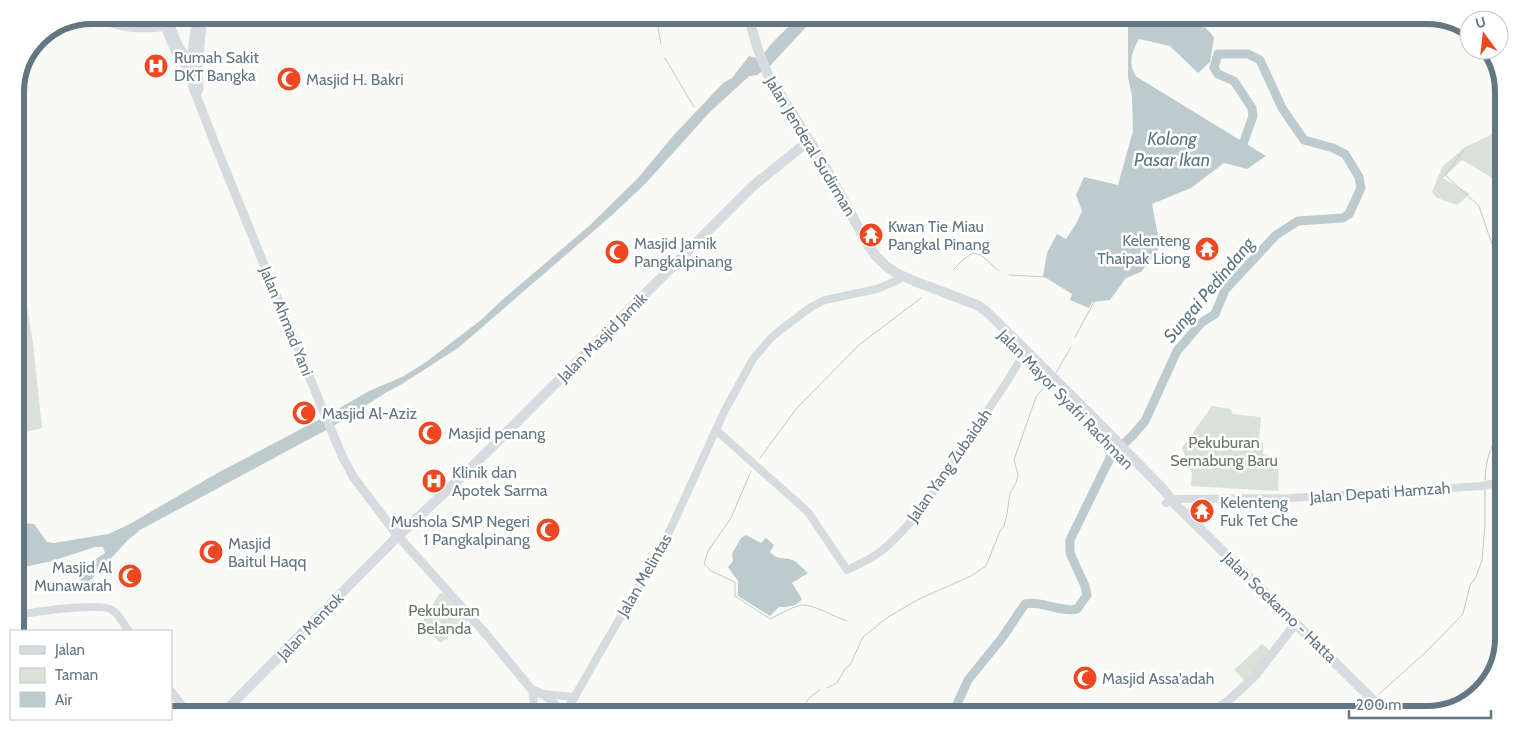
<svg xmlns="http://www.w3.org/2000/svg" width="1519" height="730" viewBox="0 0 1519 730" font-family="Cabin,sans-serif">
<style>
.green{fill:#dae1d7}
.water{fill:#bdcace}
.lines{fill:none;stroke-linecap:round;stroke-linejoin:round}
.stream{stroke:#bdcace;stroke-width:1}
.river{stroke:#bdcace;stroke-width:9}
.secondary{stroke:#d6dbdf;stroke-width:8}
.primary{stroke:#d6dbdf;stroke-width:9}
.highway{stroke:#d6dbdf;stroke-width:10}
.labels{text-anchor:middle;stroke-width:5;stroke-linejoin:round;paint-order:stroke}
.poi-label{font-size:16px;fill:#627683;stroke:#fff;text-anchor:start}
.street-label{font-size:16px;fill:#627683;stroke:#fff}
.park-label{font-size:16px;fill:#677a61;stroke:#fff}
.water-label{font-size:18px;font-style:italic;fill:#5d767d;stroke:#fff}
.rim{fill:none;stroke:#627683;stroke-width:6}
</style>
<rect width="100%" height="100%" fill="#f9f9f6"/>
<!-- green -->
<path class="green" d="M1504,129v48l-8,3 -34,-20 -19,18 27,16 -13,11 -20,-7 -5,-6 10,-25 23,-20z
M15,285h7l2,3 9,55 9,85 -27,7z
M1212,406l19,3 1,5 29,3 -2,25 4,1v11l16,4 -1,33 -87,-5 1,-13 -10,-25z
M440,593l4,1 24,26 -27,23 -21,-18z
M1262,644l9,8 -26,29 -11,-11z"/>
<!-- water -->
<path class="water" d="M804,15h18l-14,10 -39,42 -12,8 -7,1 -3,2 -38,35 -64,71 -34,32 -153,132 -56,36 -15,8 -57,36 -190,102 -13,11 -38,41 -6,4 -2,-1 -1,-11 8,-10 17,-11 -2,-6h-8l-43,14 -37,8v-48l5,2 14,1 13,18 7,1 54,-9 20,-9 93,-54 103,-54 45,-26 33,-14 24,-15 55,-42 21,-20 87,-74 49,-48 35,-42 50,-53 9,-5 17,-22 11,3c11,-17 27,-32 44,-44z
M1130,15h64l20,22 -4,25 -12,11 -28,-27 -31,-7c-7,12 -12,27 -2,38l129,79 -19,13 -23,-6 -33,25 -39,16 8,43 -19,25 -15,6 -16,22 -18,2 -3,6 -19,-8 2,-6 -29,-18 4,-23 10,-19 9,5 10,-15 6,-13 -6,-16 8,-18 34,8 15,-54 -1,-35 -4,-19v-48z
M746,535l15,8 5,-5 8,7 -4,7c10,10 14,4 22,8 6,2 11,9 16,13l-16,10 10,16c-6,8 -14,8 -23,8l-9,9 -32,-20v-15l-10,-14 5,-6 -1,-7 9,-16z"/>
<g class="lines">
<!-- stream -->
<path class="stream" d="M656,15l5,29
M665,58l29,49
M1464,150l-19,25 34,31 14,41 11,10
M953,270l11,-11 9,-6 8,2 18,16
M1009,275l37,2
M1075,337l20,-37
M1056,373l15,-26
M760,458l37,-50 62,-63 62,-47
M751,471l-20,47 -23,33 -4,13 7,7 24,11v14l35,23c6,-3 26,-14 32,-14 14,0 32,12 45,16
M1485,480c1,-24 6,-34 19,-55
M827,688l10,-5 8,-14 5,-4 13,-28 25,-20 31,-18 52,-23 15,-10 14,-35 4,-5 3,-12 3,-21 6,-10 2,-8 -4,-15 22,-63 7,-9
M1379,694l47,-42 37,-38 7,-29 6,-8 6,-17 3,-36v-35
M804,715c0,-14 4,-17 16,-25
M1359,715l4,-4"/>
<!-- river -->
<path class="river" d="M952,715l16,-35 34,-42 23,-34c17,-4 34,9 52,5l10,-14 -2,-9 -15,-33v-13l41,-84 22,-21 12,-14 32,-70 24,-28 14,-9 10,-24 51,-55 22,-14 45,-3 6,-4 12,-26 -2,-11 -14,-23 -12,-6 -29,-8 -22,-32 -22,-48 -12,-6h-30l-4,14 4,6 16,7 18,27 1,8 -10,28"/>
<!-- secondary -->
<path class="secondary" d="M92,15c27,14 42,15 73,12
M161,15c6,18 15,49 33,57
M167,15c5,14 14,43 28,49
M716,430l92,82 39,58c11,-5 23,-11 33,-18 36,-28 62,-74 87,-111 19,-28 39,-56 56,-86
M1166,503l5,-3 7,-1 113,-1 191,-12 22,-5
M15,616c16,-4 86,-14 97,-6 7,4 12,15 17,21
M171,691l19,24
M544,694l31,3
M529,715l5,-11 -2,-14
M564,715l94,-163 14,-26 52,-114 29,-53 19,-22 11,-9 28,-21 14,-7 52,-11 21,-9"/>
<!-- primary -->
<path class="primary" d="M197,15c-2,20 -12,63 -1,80l21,54 108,266 17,41 12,22 44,58 87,97 47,57c14,4 24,13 30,25
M196,95l3,-6 -1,-24 5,-50
M1209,715l20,-15 25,-23 42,-54"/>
<!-- highway -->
<path class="highway" d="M748,15l9,32 11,28 53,84 47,86 8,11 10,10 10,7 18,8 63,24 9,6 101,100 76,78 11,14 214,212
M221,715l177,-179 74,-69 282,-282 51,-41"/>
</g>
<!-- icons -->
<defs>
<symbol id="hospital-disc" viewBox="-11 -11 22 22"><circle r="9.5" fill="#ee4721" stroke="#fff"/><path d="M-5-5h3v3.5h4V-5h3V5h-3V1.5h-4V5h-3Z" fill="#fff"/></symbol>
<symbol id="mosque-disc" viewBox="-11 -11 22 22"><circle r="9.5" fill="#ee4721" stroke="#fff"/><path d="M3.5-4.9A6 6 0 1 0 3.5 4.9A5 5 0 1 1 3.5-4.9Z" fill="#fff"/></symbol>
<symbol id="temple-disc" viewBox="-11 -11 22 22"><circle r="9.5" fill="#ee4721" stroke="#fff"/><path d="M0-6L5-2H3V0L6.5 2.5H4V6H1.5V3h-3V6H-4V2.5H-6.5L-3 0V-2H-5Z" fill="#fff"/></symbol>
</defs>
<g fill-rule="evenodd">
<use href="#hospital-disc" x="142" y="52" width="28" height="28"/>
<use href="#mosque-disc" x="275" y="65" width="28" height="28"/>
<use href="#temple-disc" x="857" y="221" width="28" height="28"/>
<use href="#temple-disc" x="1193" y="235" width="28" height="28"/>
<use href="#mosque-disc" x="603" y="238" width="28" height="28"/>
<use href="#mosque-disc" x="290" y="399" width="28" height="28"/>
<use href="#mosque-disc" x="416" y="419" width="28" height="28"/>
<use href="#hospital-disc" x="420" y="467" width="28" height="28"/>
<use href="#temple-disc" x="1188" y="497" width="28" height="28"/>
<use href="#mosque-disc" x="534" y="516" width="28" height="28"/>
<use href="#mosque-disc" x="197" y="538" width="28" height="28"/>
<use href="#mosque-disc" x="116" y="562" width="28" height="28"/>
<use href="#mosque-disc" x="1071" y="664" width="28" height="28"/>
</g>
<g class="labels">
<!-- poi labels -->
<g class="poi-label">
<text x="174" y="63">Rumah Sakit<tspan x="174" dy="18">DKT Bangka</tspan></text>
<text x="306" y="85">Masjid H. Bakri</text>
<text x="888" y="232">Kwan Tie Miau<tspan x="888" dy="18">Pangkal Pinang</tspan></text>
<text x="1190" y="246" text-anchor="end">Kelenteng<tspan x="1190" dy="18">Thaipak Liong</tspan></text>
<text x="634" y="249">Masjid Jamik<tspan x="634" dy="18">Pangkalpinang</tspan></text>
<text x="322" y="419">Masjid Al-Aziz</text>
<text x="448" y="439">Masjid penang</text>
<text x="452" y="478">Klinik dan<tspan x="452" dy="18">Apotek Sarma</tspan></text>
<text x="1220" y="508">Kelenteng<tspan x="1220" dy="18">Fuk Tet Che</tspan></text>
<text x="530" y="527" text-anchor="end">Mushola SMP Negeri<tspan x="530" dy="18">1 Pangkalpinang</tspan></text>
<text x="228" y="549">Masjid<tspan x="228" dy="18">Baitul Haqq</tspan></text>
<text x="112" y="573" text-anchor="end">Masjid Al<tspan x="112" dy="18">Munawarah</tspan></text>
<text x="1102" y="684">Masjid Assa'adah</text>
</g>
<!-- street labels -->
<g class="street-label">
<text transform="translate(811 146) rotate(59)" y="6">Jalan Jenderal Sudirman</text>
<text transform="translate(287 321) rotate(68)" y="6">Jalan Ahmad Yani</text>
<text transform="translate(602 337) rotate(-45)" y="6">Jalan Masjid Jamik</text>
<text transform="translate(1066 399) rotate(46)" y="6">Jalan Mayor Syafri Rachman</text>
<text transform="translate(949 465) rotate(-55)" y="6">Jalan Yang Zubaidah</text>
<text transform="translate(1380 492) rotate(-4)" y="6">Jalan Depati Hamzah</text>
<text transform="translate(644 575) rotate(-60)" y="6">Jalan Melintas</text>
<text transform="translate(1280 607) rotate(44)" y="6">Jalan Soekarno - Hatta</text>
<text transform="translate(310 626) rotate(-46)" y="6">Jalan Mentok</text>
</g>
<!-- park labels -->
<g class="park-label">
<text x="1224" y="448">Pekuburan<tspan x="1224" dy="18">Semabung Baru</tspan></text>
<text x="444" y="616">Pekuburan<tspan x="444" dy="18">Belanda</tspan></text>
</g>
<!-- water labels -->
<g class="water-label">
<text x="1172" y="145">Kolong<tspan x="1172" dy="21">Pasar Ikan</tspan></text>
<text transform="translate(1209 290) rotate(-50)" y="6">Sungai Pedindang</text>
</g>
</g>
<!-- crop -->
<path d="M0 0H1519V730H0ZM92 24H1427A68 68 0 0 1 1495 92V638A68 68 0 0 1 1427 706H92A68 68 0 0 1 24 638V92A68 68 0 0 1 92 24Z" fill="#fff" fill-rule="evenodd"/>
<path class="rim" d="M92 24H1427A68 68 0 0 1 1495 92V638A68 68 0 0 1 1427 706H92A68 68 0 0 1 24 638V92A68 68 0 0 1 92 24Z"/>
<!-- legend -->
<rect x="10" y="630" width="162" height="90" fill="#ffffff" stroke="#c0c8cd"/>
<rect x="20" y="646" width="25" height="8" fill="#d6dbdf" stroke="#c0c8cd"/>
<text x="55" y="655" font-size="15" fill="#627683">Jalan</text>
<rect x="20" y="668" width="25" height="15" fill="#dae1d7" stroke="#c0c8cd"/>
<text x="55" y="680" font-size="15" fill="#627683">Taman</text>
<rect x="20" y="692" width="25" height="15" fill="#bdcace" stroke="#c0c8cd"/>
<text x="55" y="705" font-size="15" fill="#627683">Air</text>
<!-- north arrow -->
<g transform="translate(1484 35) rotate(345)"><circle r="24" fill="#ffffff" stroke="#c0c8cd"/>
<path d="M0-4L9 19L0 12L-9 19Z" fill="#ee4721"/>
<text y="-8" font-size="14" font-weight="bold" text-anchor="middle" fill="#627683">U</text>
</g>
<!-- scale -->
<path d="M1349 710v8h142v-8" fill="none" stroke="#627683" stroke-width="2.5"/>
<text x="1356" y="710" font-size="15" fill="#627683" stroke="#ffffff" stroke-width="4" paint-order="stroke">200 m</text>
</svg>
